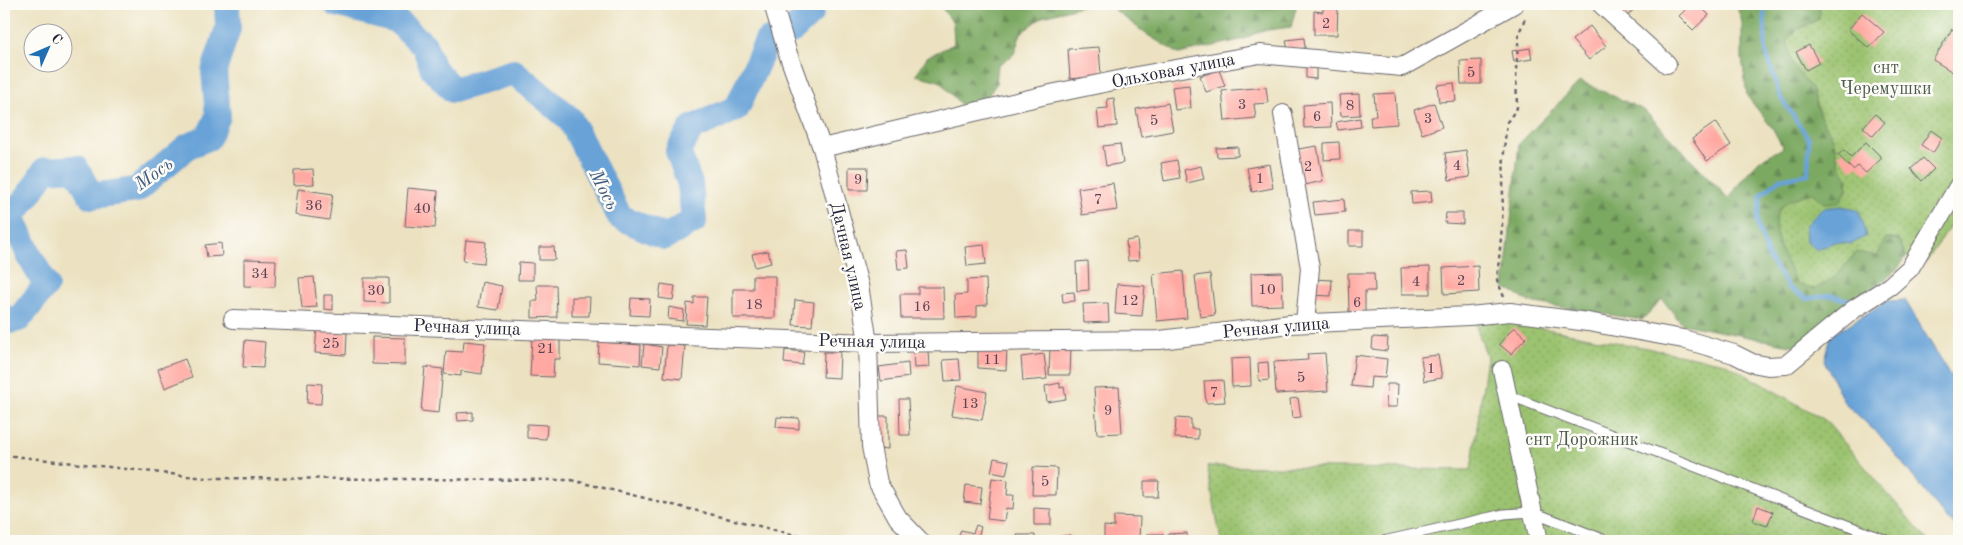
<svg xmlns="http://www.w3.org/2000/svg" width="1963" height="545" viewBox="0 0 1963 545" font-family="'Old Standard TT',serif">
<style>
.forest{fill:url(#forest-firs);stroke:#4f664e}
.garden{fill:url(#garden-dots);stroke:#5e7256}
.water{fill:#67a2d7;stroke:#446289}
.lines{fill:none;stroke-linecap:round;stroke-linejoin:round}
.stream{stroke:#67a2d7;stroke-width:4.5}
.river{stroke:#67a2d7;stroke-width:26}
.building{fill:#ffa9a2}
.lane-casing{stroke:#69656a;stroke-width:11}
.street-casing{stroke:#69656a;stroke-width:20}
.path{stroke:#69656a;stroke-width:2.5;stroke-dasharray:4 4;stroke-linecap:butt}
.lane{stroke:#fff;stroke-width:9}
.street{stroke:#fff;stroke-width:18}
.labels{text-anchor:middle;stroke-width:5;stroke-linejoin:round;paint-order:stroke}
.number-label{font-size:15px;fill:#594455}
.park-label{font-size:18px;fill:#4c5a4e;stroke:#fdfcf7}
.street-label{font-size:18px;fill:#22223b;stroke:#fdfcf7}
.water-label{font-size:19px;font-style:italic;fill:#415c81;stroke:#fdfcf7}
</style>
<defs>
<pattern id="forest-firs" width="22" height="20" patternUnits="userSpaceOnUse" patternTransform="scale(1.25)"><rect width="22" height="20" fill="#7ca962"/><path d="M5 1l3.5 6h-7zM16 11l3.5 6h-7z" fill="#658952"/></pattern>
<pattern id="garden-dots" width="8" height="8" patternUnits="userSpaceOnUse" patternTransform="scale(1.25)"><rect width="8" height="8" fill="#9bc370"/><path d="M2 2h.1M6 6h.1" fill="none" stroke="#85a762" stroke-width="1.8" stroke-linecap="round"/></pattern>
</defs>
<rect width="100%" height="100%" fill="#fdfcf7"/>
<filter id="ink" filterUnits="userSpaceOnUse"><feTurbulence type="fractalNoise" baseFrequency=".02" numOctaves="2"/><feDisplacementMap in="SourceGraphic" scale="10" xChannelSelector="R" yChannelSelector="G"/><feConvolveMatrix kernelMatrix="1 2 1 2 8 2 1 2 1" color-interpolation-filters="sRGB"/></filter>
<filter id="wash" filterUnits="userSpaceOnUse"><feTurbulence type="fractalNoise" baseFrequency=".0096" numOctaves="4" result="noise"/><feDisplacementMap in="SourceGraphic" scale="20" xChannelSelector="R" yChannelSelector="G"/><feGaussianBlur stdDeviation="1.12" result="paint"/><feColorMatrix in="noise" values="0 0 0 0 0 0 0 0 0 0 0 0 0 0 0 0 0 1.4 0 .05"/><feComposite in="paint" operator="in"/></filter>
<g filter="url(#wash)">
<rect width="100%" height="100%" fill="#ece2c1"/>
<!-- forest -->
<path class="forest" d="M939,4h149l-44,12 -23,17 -7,21 -16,11 -2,19 -10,15 -24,7 -23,-25 -23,-6 11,-18 27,-13 -1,-21z
M1097,4h200l-6,23 -31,4 -16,8 -65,15 -33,-20 -35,-27z
M1736,4h84l-1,15 -22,11 -5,34 19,24 9,28 13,22 6,27 9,12 -1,14 -8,12 -13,1 -39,56 9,23 40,-7 20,-24 30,-14 13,2 7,17 -10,14 -88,69 -13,6 -113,-22 -20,-25 -20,21 -113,-18 -25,-15 15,-143 61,-63 64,29 85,89 14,-21 17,-18 23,-12 -10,-19 -26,-33 -5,-38v-36z"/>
<!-- garden -->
<path class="garden" d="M1820,4h139v209l-33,49 -20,-5 -7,-17 -13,-2 -9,18 -21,-4 -20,24 -21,13 -19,-6c-9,-23 -37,-65 -7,-82 7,-4 16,-6 23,-8l14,11 13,-1 8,-12 1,-13 -9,-13 -6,-27 -13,-22 -9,-28 -19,-24 -5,-24 10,-10 22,-11z
M1500,320l225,43 100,57 103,121h-707l-14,-75 264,4 16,-113 -12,-34z"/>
<!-- water -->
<path class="water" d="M1842,206l17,5 7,25 -14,8 -18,-2 -17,8 -11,-9 -1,-15 17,-18z
M1905,300l54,90v138l-13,-10 -63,-79 -40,-38 -19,-41 6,-24 57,-35z"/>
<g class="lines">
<!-- stream -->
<path class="stream" d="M1764,4l2,48 15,46 28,41 -1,35 -28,5 -19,16 -4,29 12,35 20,29 18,11 22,-4 20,5"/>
<!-- river -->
<path class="river" d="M336,4l60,16 28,25 9,24 20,21 61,-18 56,47 50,98 45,20 29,-16 -4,-37 -12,-33 14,-23 45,-20 30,-67 26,-11 18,-17 -1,-9
M4,317l5,4 10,-2 27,-34 -17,-30 -17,-39 19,-24 14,-22 31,-2 15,28 45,-6 52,-44 20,-8 10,-22 -4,-45 14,-43 -1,-24"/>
</g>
<g id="blocks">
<!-- building -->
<path class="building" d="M1323,4h15l-1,31h-23v-24l9,1z
M1616,4h24l-14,13 -11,-12z
M1691,4h7l11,11 -16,15 -14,-14z
M1862,13l22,19 -15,16 -21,-18z
M1590,26l16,20 -17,14 -17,-20z
M1952,29l7,5v42l-26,-16z
M1304,38l1,10 -17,2 -2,-10z
M1809,45l10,18 -13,7 -10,-18z
M1099,47l2,29 -31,3 -2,-30z
M1530,48l2,11 -18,3 -2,-11z
M1481,60v24h-20l-1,-23z
M1306,66h10v13l-10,-1z
M1219,70l6,16 -19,6 -6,-16z
M1454,83l2,18 -17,1 -2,-17z
M1189,85l2,23 -16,2 -3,-23z
M1266,87l2,16 -14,1 2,14 -31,3 -3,-30z
M1395,93l2,31 -26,2 -1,-10h6l-2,-22z
M1359,94l1,21 -19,1 -2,-21z
M1114,98l3,28 -18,2 -2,-19 11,-1 -1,-9z
M1168,103l5,28 -32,6 -5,-28z
M1330,103l1,24 -27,1 -1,-23z
M1434,103l8,24 -20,7 -8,-24z
M1875,114l10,8 -12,14 -10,-9z
M1360,118l1,9 -23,3 -2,-8z
M1716,122l15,23 -24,16 -15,-22z
M1931,130l11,8 -9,15 -12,-8z
M1339,142l1,17 -16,1v-17z
M1866,142l16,16 -16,15 -8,-7 -5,4 -15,-15 6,-5 7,7z
M1120,144l3,19 -17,3 -3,-20z
M1317,146l6,35 -24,5 -7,-36z
M1238,147v9l-21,1 -1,-9z
M1466,150l4,27 -21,3 -4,-27z
M1923,158l11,11 -12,12 -11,-12z
M1177,160l3,18 -16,3 -3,-18z
M1269,164l4,24 -21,4 -5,-24z
M1201,166l3,13 -17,4 -3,-13z
M849,167h19l-1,23h-18z
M313,169l1,15 -20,1v-15z
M1113,183l4,27 -35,5 -4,-27z
M408,188l30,3 -3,37 -30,-2z
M298,189l35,5 -4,26 -34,-5z
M1431,191l1,11 -20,2 -1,-12z
M1344,199l1,13 -30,3 -2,-13z
M1446,213h17v11l-18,-1z
M1349,231h14v15h-14z
M1137,239l2,21 -11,1 -2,-20z
M466,240l20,2 -2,21 -21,-2z
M221,243l1,13 -15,1 -2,-12z
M984,245l2,19 -19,2 -2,-19z
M539,247h15l1,13h-16z
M907,250l2,18 -11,1 -2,-18z
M768,251l3,12 -16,4 -3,-13z
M244,259l32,1 -1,27 -31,-1z
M1088,261l1,29 -12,1 -1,-29z
M519,262l14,1v17h-15z
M1478,266l1,26 -35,2 -1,-26z
M1430,267v27h-28l-1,-26z
M1183,271l4,47 -30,3 -4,-47z
M1282,272l1,33 -31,1 -1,-33z
M1348,273h26l1,18h-10v21h-16z
M1210,274l5,41 -15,2 -5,-41z
M753,276h22v42h-42v-29h20z
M314,277l3,30 -15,1 -3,-30z
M364,278h25v25l-25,-1z
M986,279l1,26 -10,1v11l-21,1 -1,-23 12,-1v-14z
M1312,279l20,1 -1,16 -19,-1z
M482,282l20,4 -4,24 -20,-3z
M661,284l14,2 -2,14 -14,-2z
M1117,284l28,2 -3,30 -27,-2z
M537,285h19l1,32 -25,1v-17h6z
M918,287h25l1,31h-43l-1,-24h18z
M1074,292l1,9 -12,1 -1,-9z
M324,295h9v15l-9,-1z
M572,297h18l-1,19h-17z
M694,297h13l-2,28 -19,-1 1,-21 7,1z
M631,298l19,1 -1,17 -19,-1z
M795,300l19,2 -2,24 -19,-1z
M1108,303l1,19 -25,1 -1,-19z
M669,307l15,3 -1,11 -15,-2z
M317,327l20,2 -1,3 11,1 -1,22 -31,-2z
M1514,327l12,11 -15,16 -12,-10z
M372,337l33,1v27l-33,-1z
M532,337l28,1v21h-6l-1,18 -23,-1z
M1373,337l15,1 -1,13 -15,-2z
M245,340l20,2 -2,26 -20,-1z
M464,341l21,2 -3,31 -21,-3v5l-17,-2 2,-23 17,1z
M599,342l42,3 -1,20 -42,-3z
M644,344l18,3 -2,20 -18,-2z
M667,345l18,1 -3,33 -18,-2z
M1050,347l21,1 -1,27h-21z
M978,348l29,1 -1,21 -28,-2z
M785,350l19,2 -2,13 -18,-2z
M928,350l1,17 -15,1 -1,-17z
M824,352h16l-1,26 -16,-1z
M1325,353l3,38 -52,3 -2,-32 34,-2 -1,-6z
M1044,354l3,25 -24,2 -2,-24z
M1355,355l32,4 -2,19 -14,-1 -1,11 -19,-2z
M1438,355l4,23 -18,3 -3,-24z
M1250,358l1,28 -19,1 -1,-28z
M185,359l7,18 -27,11 -7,-19z
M959,359l2,21 -16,1 -2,-21z
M1268,362l1,18 -10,1 -1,-18z
M908,363l1,14 -28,4 -2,-14z
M425,367l18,2 -4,44 -18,-2z
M1223,380l2,22 -19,1 -2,-22z
M308,383l14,1 -1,20 -14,-1z
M1060,383v5l4,-1 2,12 -19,3 -2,-16z
M1387,384h11l-1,23h-11z
M957,386l30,6 -5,28 -30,-5z
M1119,387l3,46 -25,1 -3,-46z
M1298,398l3,19 -9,1 -2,-19z
M899,399h9l2,36h-10z
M473,412v8l-15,1 -1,-8z
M877,416h11v33l-11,-1z
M777,417l22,1v11l-23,-2z
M1176,418l15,1v10h7v10l-23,-1z
M527,424l20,1 -1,14 -19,-1z
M994,458l15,3 -3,14 -15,-3z
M1033,467l24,1 -1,27h-24z
M992,478l16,2 -1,15h7l-1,14 -7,-1 -2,13 -17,-2z
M1144,481h15l-1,16h-14z
M966,485l16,2 -2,17 -16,-2z
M1758,506l15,6 -6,14 -14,-5z
M1034,508l17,1v16h-17z
M1114,516l26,1 -1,24h-35v-15l10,1z
M976,525l5,2 -4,14h-20l4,-11 12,3z
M1187,533v8h-18l-1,-7z
M1147,534h16v7h-16z
M1017,535h18v6h-17z
M1070,535l1,6h-15v-4z"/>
</g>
</g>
<g filter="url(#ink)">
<use href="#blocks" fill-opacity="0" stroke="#69656a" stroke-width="1"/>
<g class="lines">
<defs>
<path id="lane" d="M1508,395l378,145
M1383,541l121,-27 29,-2 75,29"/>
<path id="street" d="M773,4l15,50 34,94 37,137 9,58 3,103 7,37 20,35 22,23
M1601,4l66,60
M1283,114l27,154 -5,55
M822,148l224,-53 96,-20 118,-21 142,13 112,-63
M233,319l635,24 292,-3 130,-16 179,-8 41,-4 78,10 95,17 51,15 18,9 16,3 18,-1 68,-56 36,-23 20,-18 49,-83
M1502,370l37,171"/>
</defs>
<!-- lane casing -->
<use href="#lane" class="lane-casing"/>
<!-- street casing -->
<use href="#street" class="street-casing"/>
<!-- path -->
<path class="path" d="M1504,297l-7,-17 5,-53 2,-78 3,-27 10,-14 -1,-38 3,-37 7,-17
M4,455l201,23 366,2 249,61"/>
<!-- lane -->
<use href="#lane" class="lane"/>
<!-- street -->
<use href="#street" class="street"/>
</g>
</g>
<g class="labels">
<!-- number labels -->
<g class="number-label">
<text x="1326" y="28">2</text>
<text x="1471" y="77">5</text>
<text x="1242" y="109">3</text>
<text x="1350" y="110">8</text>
<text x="1317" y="121">6</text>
<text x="1428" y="123">3</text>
<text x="1154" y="125">5</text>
<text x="1457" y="170">4</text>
<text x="1308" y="171">2</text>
<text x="1260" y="183">1</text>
<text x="858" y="184">9</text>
<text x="1098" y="204">7</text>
<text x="314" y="210">36</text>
<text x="422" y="213">40</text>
<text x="260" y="278">34</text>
<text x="1461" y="285">2</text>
<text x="1416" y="286">4</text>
<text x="1267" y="294">10</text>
<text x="376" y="295">30</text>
<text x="1130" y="305">12</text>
<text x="1357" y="307">6</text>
<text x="754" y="309">18</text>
<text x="922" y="311">16</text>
<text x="331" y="348">25</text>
<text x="546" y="353">21</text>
<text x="992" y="364">11</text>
<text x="1431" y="373">1</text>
<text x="1301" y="382">5</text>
<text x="1214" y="397">7</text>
<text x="970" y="408">13</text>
<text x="1108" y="415">9</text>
<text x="1045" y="486">5</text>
</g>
<!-- park labels -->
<g class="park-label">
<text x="1886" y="73">снт<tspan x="1886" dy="21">Черемушки</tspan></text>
<text x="1582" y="445">снт Дорожник</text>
</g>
<!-- street labels -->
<g class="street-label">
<text transform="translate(1173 70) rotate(-11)" y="6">Ольховая улица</text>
<text transform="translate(849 256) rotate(77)" y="6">Дачная улица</text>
<text transform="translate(467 327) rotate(2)" y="6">Речная улица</text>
<text transform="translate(1276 327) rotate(-5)" y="6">Речная улица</text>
<text transform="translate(872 341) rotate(1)" y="6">Речная улица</text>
</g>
<!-- water labels -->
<g class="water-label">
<text transform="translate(153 173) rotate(-36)" y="7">Мось</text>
<text transform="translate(605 189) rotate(63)" y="7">Мось</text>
</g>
</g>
<!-- margin -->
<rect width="1963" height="545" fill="none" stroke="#fdfcf7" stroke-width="20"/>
<!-- north arrow -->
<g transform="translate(48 48) rotate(45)"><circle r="24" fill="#fdfcf7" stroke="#a5a5ac"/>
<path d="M0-4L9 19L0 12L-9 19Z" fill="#1f6fb2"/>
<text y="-8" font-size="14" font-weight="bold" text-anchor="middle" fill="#22223b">С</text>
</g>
</svg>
